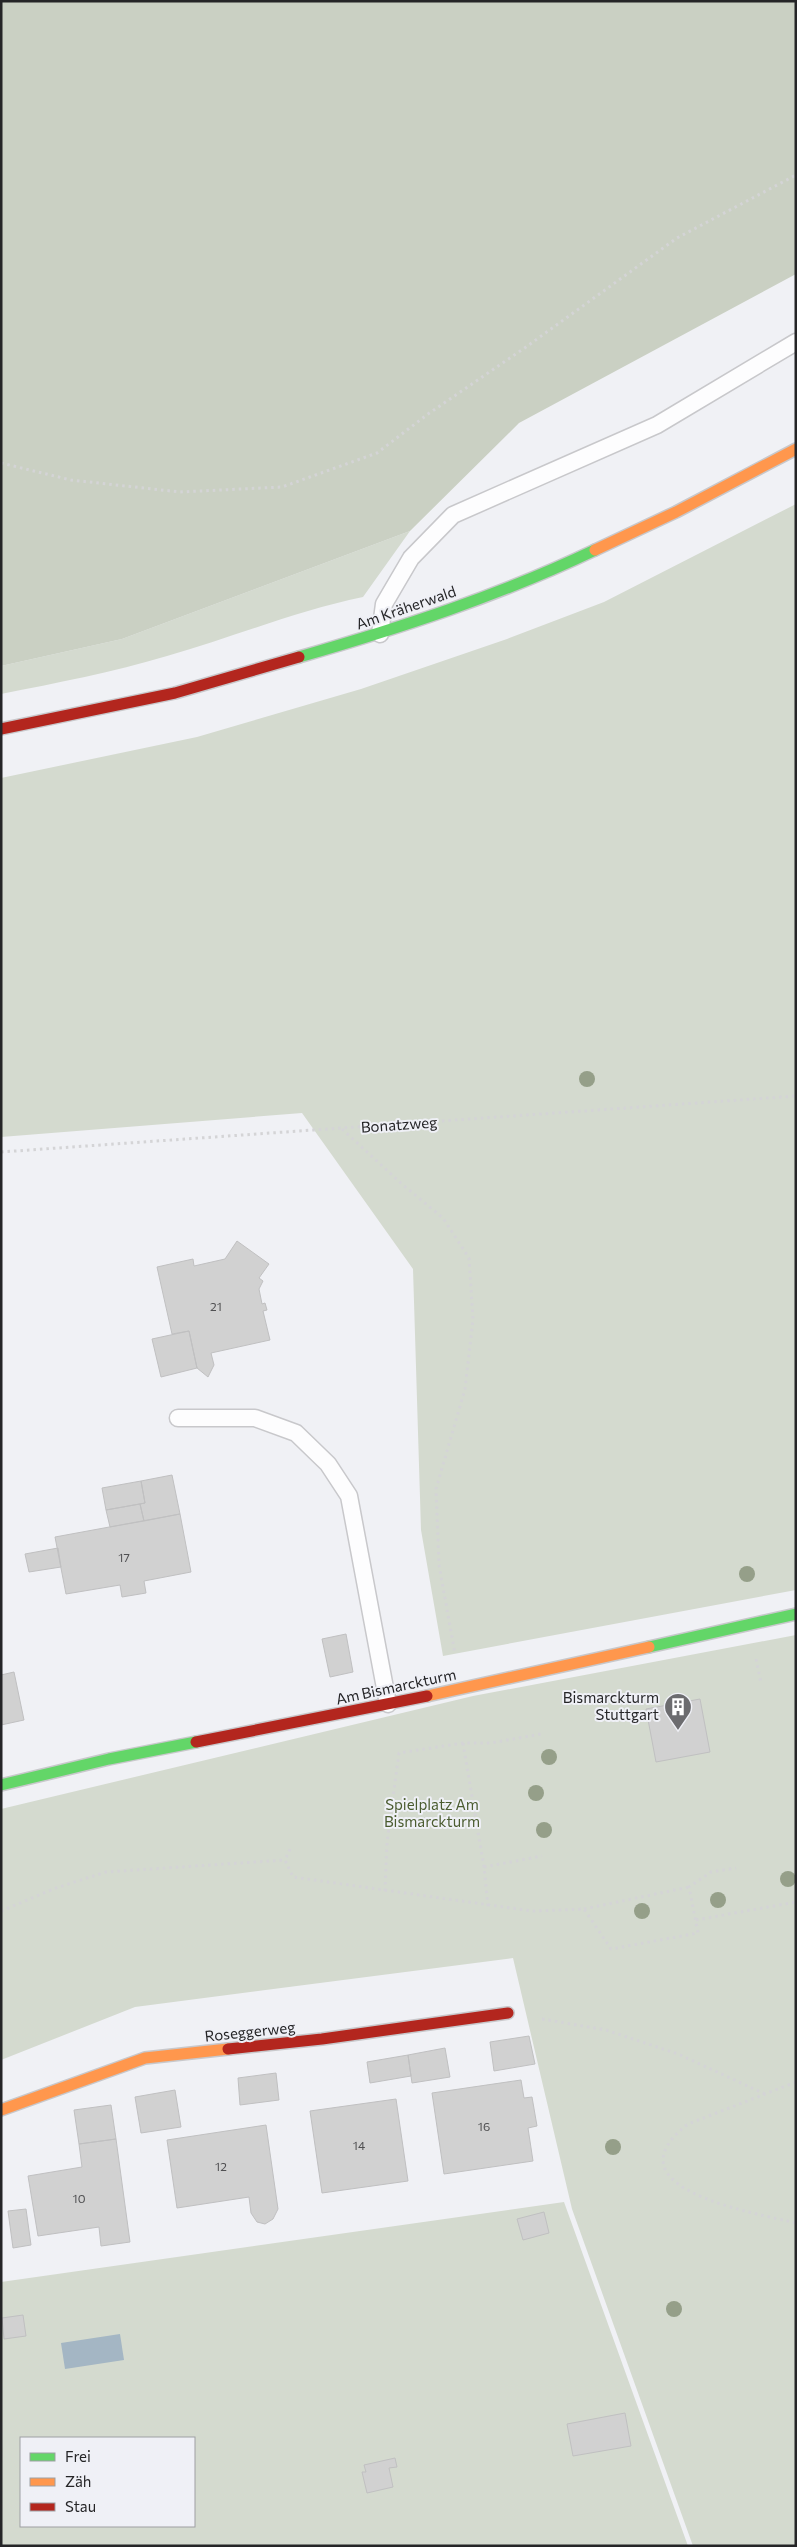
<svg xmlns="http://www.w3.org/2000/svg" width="797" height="2547" viewBox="0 0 797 2547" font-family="Commissioner,sans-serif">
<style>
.green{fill:#d4dacf;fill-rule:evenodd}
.forest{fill:#cad0c3}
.water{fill:#a4b6c4}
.building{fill:#d1d1d1;stroke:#c0c0c1}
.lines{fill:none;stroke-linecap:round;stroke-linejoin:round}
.lane-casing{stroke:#c8c8cb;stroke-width:19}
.fast-casing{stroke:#c8c8cb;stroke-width:14}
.slow-casing{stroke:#c8c8cb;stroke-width:14}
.jam-casing{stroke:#c8c8cb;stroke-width:14}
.path{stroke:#d4d4d6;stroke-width:3;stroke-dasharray:2.5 4;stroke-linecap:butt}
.lane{stroke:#fdfdfe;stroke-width:16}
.fast{stroke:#63d668;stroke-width:11}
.slow{stroke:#ff974d;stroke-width:11}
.jam{stroke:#b3261e;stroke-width:11}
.tree{fill:#959f89}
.labels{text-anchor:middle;stroke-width:4;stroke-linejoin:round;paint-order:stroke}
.number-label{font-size:12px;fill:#505052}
.street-label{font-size:15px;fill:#252527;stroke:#eff0f6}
.poi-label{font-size:15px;fill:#252527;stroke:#eff0f6;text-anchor:end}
.park-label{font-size:15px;fill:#4b5c30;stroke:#eff0f6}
</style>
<rect width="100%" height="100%" fill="#f0f1f5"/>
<!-- green -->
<path class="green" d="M796,504v1086l-353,66 -22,-126 -8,-261 -111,-156 -301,24v-359l196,-41 164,-48 146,-50 97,-37z
M410,531l-47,66c-67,14 -130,40 -196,59 -54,16 -110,27 -166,38v-28l121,-27z
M796,1635v911h-103l-121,-337 -59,-251 -378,49 -134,53v-251l472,-113z
M564,2202l124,344h-687v-264zM21,2438h173v88h-173z"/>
<!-- forest -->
<path class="forest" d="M1,1h795v273l-277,149 -109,108 -288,108 -121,27z"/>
<!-- water -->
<path class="water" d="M120,2334l4,26 -59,9 -4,-26z"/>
<!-- building -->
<path class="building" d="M237,1241l32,23 -10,14 4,3 -4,8 3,15 3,-1 2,7 -4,1 7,29 -59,13 3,12 -6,12 -11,-9 -8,-37 -17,3 -15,-67 36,-8 1,7 31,-7z
M189,1331l8,37 -36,9 -9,-38z
M172,1475l8,39 -36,7 -4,-17 5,-1 -4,-22z
M141,1481l4,22 -39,7 -4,-22z
M140,1504l4,17 -34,6 -4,-17z
M180,1514l11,58 -47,9 2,12 -24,4 -2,-12 -54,9 -11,-57z
M58,1548l3,19 -32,5 -4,-18z
M346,1634l7,38 -23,5 -8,-38z
M14,1672l10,48 -23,5v-50z
M700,1699l10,53 -54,10 -10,-53z
M529,2036l6,28 -41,7 -4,-29z
M445,2048l5,29 -38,6 -4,-28z
M408,2055l3,21 -41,7 -3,-21z
M276,2073l3,27 -39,5 -2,-27z
M521,2080l3,18 8,-1 5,29 -9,2 5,33 -89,13 -12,-81z
M175,2090l6,37 -40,6 -6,-36z
M396,2099l12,82 -86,12 -12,-82z
M111,2105l5,34 -37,5 -5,-34z
M266,2125l12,84 -5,10 -8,5 -8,-2 -6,-9 -2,-16 -72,11 -10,-68z
M116,2139l14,103 -29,4 -2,-19 -61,9 -10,-60 54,-9 -3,-23z
M26,2209l5,36 -18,3 -5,-37z
M544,2212l5,21 -26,7 -6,-21z
M23,2315l3,21 -22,3 -2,-21z
M625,2413l6,33 -58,10 -6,-32z
M395,2458l2,9 -8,1 4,19 -26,6 -5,-21h4l-2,-7z"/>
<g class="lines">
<defs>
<path id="lane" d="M380,634l4,-30 27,-46 42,-43 204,-90 139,-83
M178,1418h77l41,15 32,31 21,32 39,208"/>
<path id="fast" d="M299,657c101,-29 202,-62 296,-107
M649,1647l147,-33
M1,1785l108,-26 87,-17"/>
<path id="slow" d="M595,550l81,-38 120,-63
M427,1696l222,-49
M1,2110l144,-52 83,-9"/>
<path id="jam" d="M1,729l174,-36 124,-36
M196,1742l231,-46
M228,2049l94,-10 186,-26"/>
</defs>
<!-- lane casing -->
<use href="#lane" class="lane-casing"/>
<!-- fast casing -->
<use href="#fast" class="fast-casing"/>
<!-- slow casing -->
<use href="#slow" class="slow-casing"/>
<!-- jam casing -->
<use href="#jam" class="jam-casing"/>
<!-- path -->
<path class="path" d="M1,463l70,17 109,12 102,-5 95,-34 51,-39 98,-67 151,-109 119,-63
M342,1129l61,56 40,33 26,40 4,61 -8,70 -29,100 3,76 16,89
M1,1152l795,-56
M756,1659l5,24
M463,1743l21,124 4,39
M290,1849l-5,11 8,17 239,34 52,-2 27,40 87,-16 -9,-46 22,-15 25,-4
M484,1867l58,-11
M385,1891l2,-49 12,-89 64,-10h28l50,-9
M584,1909l105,-22
M1,1911l55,-23 50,-16 179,-12
M696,1920l100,-18
M542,2019l64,11 72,24 87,40
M796,2082l-108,42c-84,65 68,89 108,99"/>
<!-- lane -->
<use href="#lane" class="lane"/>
<!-- fast -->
<use href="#fast" class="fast"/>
<!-- slow -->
<use href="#slow" class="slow"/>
<!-- jam -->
<use href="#jam" class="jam"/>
</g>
<!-- trees -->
<g class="tree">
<circle cx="587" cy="1079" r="8"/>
<circle cx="747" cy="1574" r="8"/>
<circle cx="549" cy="1757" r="8"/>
<circle cx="536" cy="1793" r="8"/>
<circle cx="544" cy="1830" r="8"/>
<circle cx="788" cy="1879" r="8"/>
<circle cx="718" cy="1900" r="8"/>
<circle cx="642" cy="1911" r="8"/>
<circle cx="613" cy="2147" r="8"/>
<circle cx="674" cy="2309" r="8"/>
</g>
<!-- icons -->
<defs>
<symbol id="building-pin" viewBox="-11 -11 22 30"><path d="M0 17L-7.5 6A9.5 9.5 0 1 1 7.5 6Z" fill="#6c6c6f" stroke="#eff0f6"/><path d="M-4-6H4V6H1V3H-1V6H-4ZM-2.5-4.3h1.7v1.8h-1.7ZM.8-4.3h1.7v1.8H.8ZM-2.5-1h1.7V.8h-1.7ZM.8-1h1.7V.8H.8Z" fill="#fff"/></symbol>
</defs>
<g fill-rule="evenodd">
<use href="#building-pin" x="662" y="1691" width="32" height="43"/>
</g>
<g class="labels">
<!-- number labels -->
<g class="number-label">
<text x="216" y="1311">21</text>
<text x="124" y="1562">17</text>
<text x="484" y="2131">16</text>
<text x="359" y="2150">14</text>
<text x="221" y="2171">12</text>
<text x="79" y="2203">10</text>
</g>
<!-- street labels -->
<g class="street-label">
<text transform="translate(406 608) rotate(-19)" y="5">Am Kräherwald</text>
<text transform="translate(399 1125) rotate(-4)" y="5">Bonatzweg</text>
<text transform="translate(396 1687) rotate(-12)" y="5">Am Bismarckturm</text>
<text transform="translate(250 2032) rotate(-6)" y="5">Roseggerweg</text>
</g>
<!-- poi labels -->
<g class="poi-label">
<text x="659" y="1703">Bismarckturm<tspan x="659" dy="17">Stuttgart</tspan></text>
</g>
<!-- park labels -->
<g class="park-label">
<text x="432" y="1810">Spielplatz Am<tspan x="432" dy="17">Bismarckturm</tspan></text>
</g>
</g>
<!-- border -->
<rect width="797" height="2547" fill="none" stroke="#252527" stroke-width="5"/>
<!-- legend -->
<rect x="20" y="2437" width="175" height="90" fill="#eff0f6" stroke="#9e9fa3"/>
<rect x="30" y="2453" width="25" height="8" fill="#63d668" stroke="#9e9fa3"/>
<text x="65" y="2462" font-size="15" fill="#252527">Frei</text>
<rect x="30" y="2478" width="25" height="8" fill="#ff974d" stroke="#9e9fa3"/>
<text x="65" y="2487" font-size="15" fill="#252527">Zäh</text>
<rect x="30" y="2503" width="25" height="8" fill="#b3261e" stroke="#9e9fa3"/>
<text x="65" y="2512" font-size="15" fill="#252527">Stau</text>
</svg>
